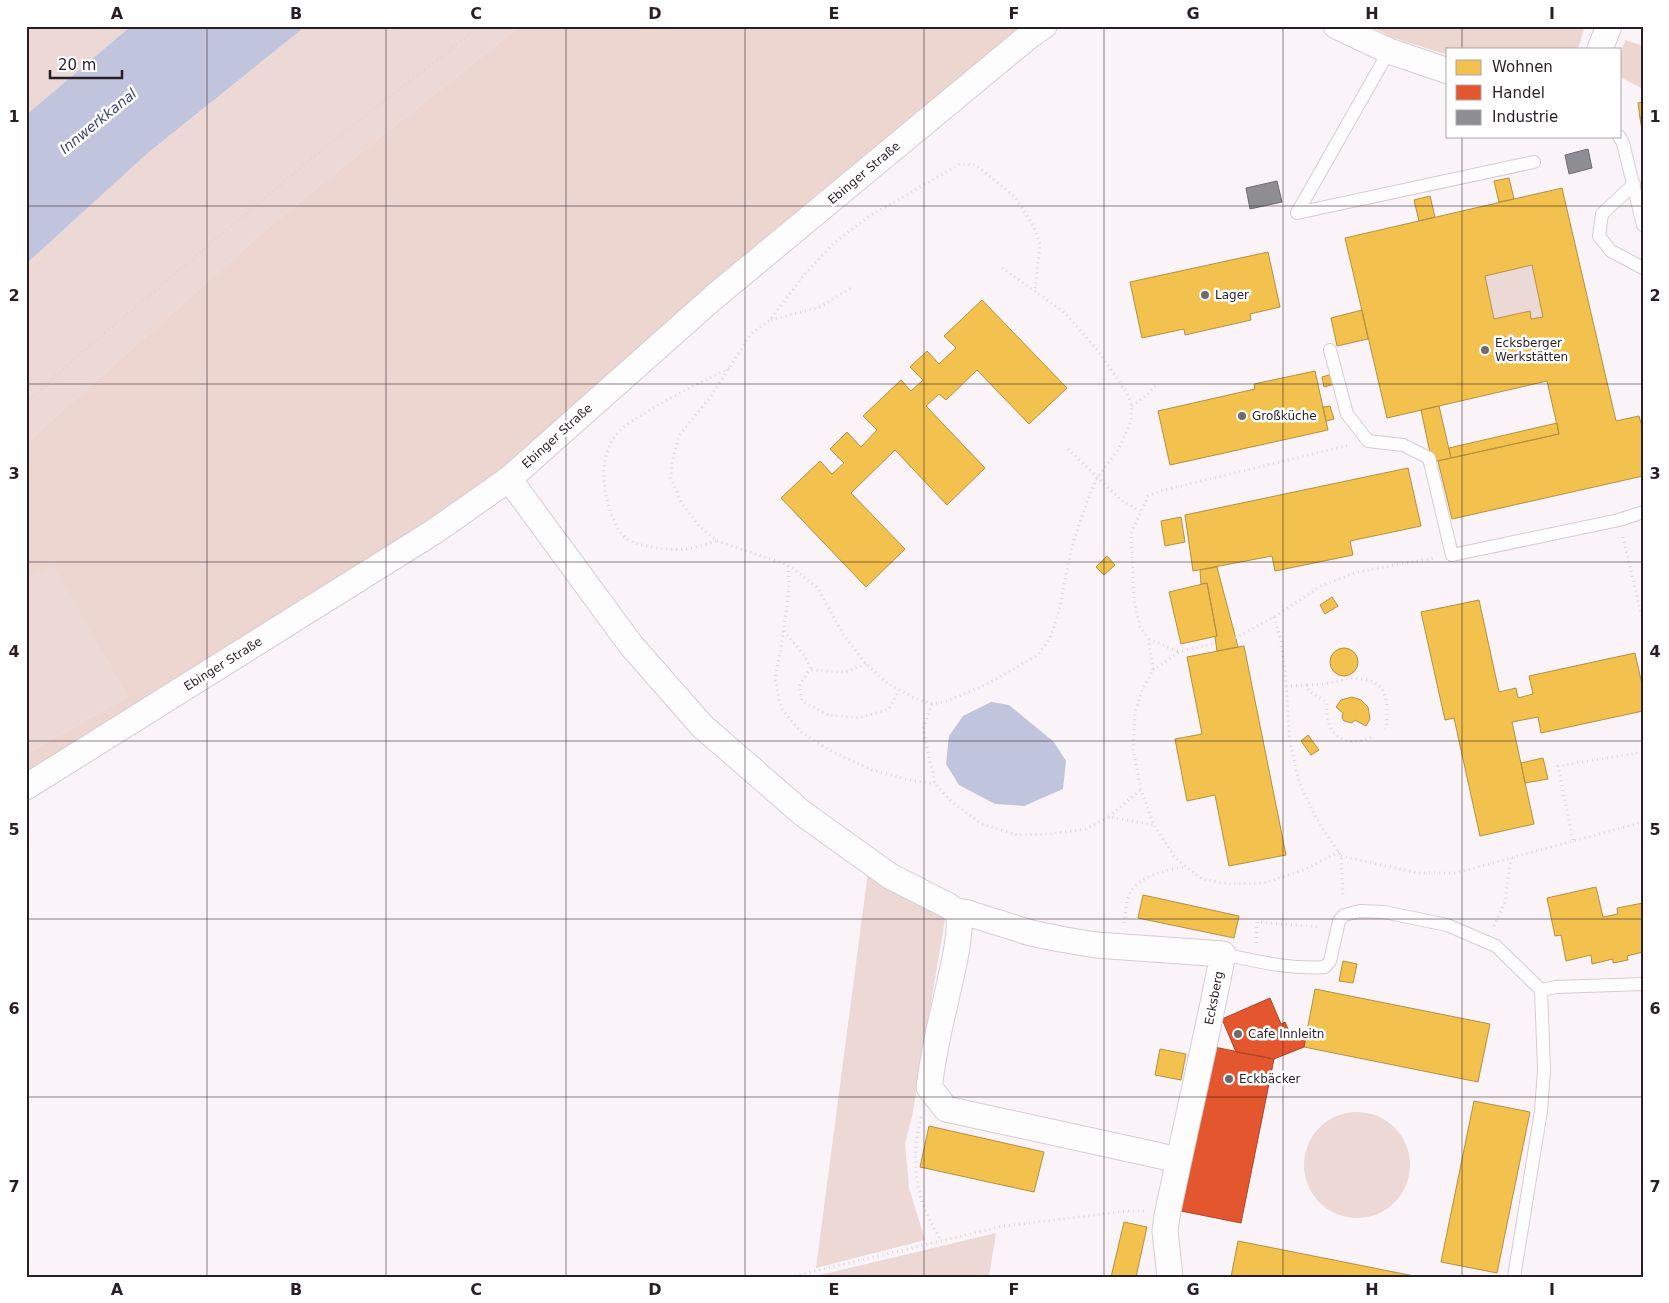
<svg xmlns="http://www.w3.org/2000/svg" width="1669" height="1303" viewBox="0 0 1669 1303" font-family="'DejaVu Sans',sans-serif">
<style>
.green{fill:#ecd8d5}
.forest{fill:#edd5d0}
.water{fill:#c1c4dd}
.homes{fill:#f2c14e;stroke:#b69042;fill-rule:evenodd}
.shops{fill:#e4572e;stroke:#ac462c}
.industry{fill:#8d8d92;stroke:#6f6b72}
.lines{fill:none;stroke-linecap:round;stroke-linejoin:round}
.service-casing{stroke:#d6ccd3;stroke-width:14}
.minor-casing{stroke:#d6ccd3;stroke-width:27}
.path{stroke:#d9d7d9;stroke-width:3;stroke-dasharray:1 4;stroke-linecap:butt}
.service{stroke:#fefdfe;stroke-width:12}
.minor{stroke:#fefdfe;stroke-width:25}
.grid{fill:none;stroke:#291d26;stroke-width:1;stroke-opacity:0.55}
.poi-dot{fill:#726870;stroke:#fff;stroke-width:2}
.labels{text-anchor:middle;stroke-width:5;stroke-linejoin:round;paint-order:stroke}
.street-label{font-size:12px;fill:#291d26;stroke:#fff}
.poi-label{font-size:12px;fill:#291d26;stroke:#fff;text-anchor:start}
.water-label{font-size:14px;font-style:italic;fill:#3d4774;stroke:#fff}
.neatline{fill:none;stroke:#291d26;stroke-width:2}
.grid-label{font-size:16px;text-anchor:middle;font-weight:bold;fill:#291d26}
</style>
<rect width="100%" height="100%" fill="#faf4f8"/>
<!-- green -->
<path class="green" d="M26,26h105l-105,89z
M306,26h214l-191,152 -66,54 -237,211v-179l123,-112z
M1532,265l11,52 -12,2 -2,-8 -35,8 -9,-43z
M53,564l74,133 -101,57v-175z
M868,872l78,41 -34,204 -7,26 4,45 16,52 -109,28z
M1304 1165a53 53 0 1 1 106 0a53 53 0 1 1-106 0Z
M996,1233l-7,44h-177z"/>
<!-- forest -->
<path class="forest" d="M520,26h503l-510,439 -72,53 -415,256v-20l101,-57 -74,-132 -27,14v-136l237,-211 66,-54z
M1371,26h214l-7,23h-130v6l-57,-18z
M1625,40l18,6v43l-23,-12v-22z"/>
<!-- water -->
<path class="water" d="M131,26h175l-157,126 -123,112v-149z
M991,702l18,3 45,37 12,19 -3,28 -39,17 -29,-2 -36,-19 -13,-21 3,-28 14,-20z"/>
<!-- homes -->
<path class="homes" d="M1643,102v15l-3,1 -2,-15z
M1643,117v19l-3,-18z
M1509,178l5,21 -15,3 -5,-21z
M1562,188l54,233 23,-5 4,14v46l-191,43 -14,-58 121,-27 -12,-53 -160,37 -42,-180zM1532,265l11,52 -12,2 -1,-8 -36,8 -9,-43z
M1430,196l5,21 -16,4 -5,-21z
M1268,252l12,55 -30,7 1,6 -66,15 -1,-6 -42,9 -12,-56z
M982,300l85,88 -38,36 -52,-54 -31,30 -7,-6 -13,12 59,62 -38,37 -52,-55 -44,43 54,56 -39,38 -85,-89 39,-37 12,13 12,-11 -14,-14 17,-17 14,15 16,-17 -14,-14 38,-36 10,11 12,-11 -13,-13 17,-16 12,13 17,-16 -12,-12z
M1362,310l6,29 -31,7 -6,-28z
M1315,371l13,59 -158,35 -12,-54 97,-22 -1,-5z
M1336,373l2,10 -14,4 -2,-10z
M1330,406l4,13 -8,2 -3,-14z
M1439,406l12,52 -19,4 -11,-52z
M1557,423l2,11 -108,24 -2,-10z
M1408,468l13,58 -71,15 3,14 -78,16 -3,-15 -79,15 -8,-56z
M1181,517l4,25 -20,4 -4,-25z
M1107,556l8,9 -11,10 -8,-8z
M1217,567l21,80 -21,4 -2,-14 2,-1 -10,-53 -6,1 -1,-14z
M1207,583l10,53 -36,8 -12,-52z
M1332,597l6,9 -13,8 -5,-9z
M1479,600l20,92 17,-4 2,10 15,-4 -4,-18 106,-23 8,36v22l-102,22 -3,-16 -26,5 22,102 -54,12 -26,-118 -9,2 -24,-108z
M1244,646l42,209 -57,11 -14,-71 -28,6 -12,-62 27,-5 -15,-77z
M1330 662a14 14 0 1 1 28 0a14 14 0 1 1-28 0Z
M1352,697l9,3 7,7 2,12 -4,7 -11,-6 -3,3 -8,-2 -2,-3 1,-5 -7,-6 5,-7z
M1308,735l11,15 -8,5 -10,-14z
M1543,758l5,21 -23,4 -4,-20z
M1596,887l7,30 15,-3 -1,-6 26,-5v49l-16,4 1,4 -15,3v-4l-21,5 -1,-9 -25,6 -5,-26 -6,1 -8,-38z
M1143,895l96,21 -5,22 -96,-20z
M1343,961l14,3 -4,19 -14,-2z
M1315,989l175,35 -12,58 -174,-35z
M1160,1049l26,5 -5,26 -26,-5z
M1474,1101l56,11 -33,161 -56,-11z
M929,1126l115,26 -10,40 -114,-25z
M1124,1222l23,5 -11,50h-25z
M1238,1241l181,36h-188z"/>
<!-- shops -->
<path class="shops" d="M1270,998l11,26 4,-2 6,14 16,-6 -3,17 -30,12 -38,-7 -14,-33z
M1214,1047l60,12 -33,164 -60,-12z"/>
<!-- industry -->
<path class="industry" d="M1588,149l4,19 -23,6 -4,-19z
M1277,181l5,21 -32,7 -4,-21z"/>
<g class="lines">
<defs>
<path id="service" d="M1619,136l4,7 20,82
M1634,184l-32,30 -3,22 12,15 32,17
M1297,213l237,-51
M1297,213l92,-162
M1330,350l17,64 21,27 35,4 26,13 23,97 167,-35 24,-8
M1223,954c33,7 68,16 102,13l5,-6 9,-40 5,-6 16,-4 24,1 63,13 49,21 45,44 15,-3 87,-3
M1514,1277l27,-166 3,-41 -3,-80"/>
<path id="minor" d="M1336,26l53,25 59,20
M1600,49l9,-23
M509,479l122,166 71,81 100,87 88,63 57,29 12,8
M26,787l409,-256 74,-52 205,-182 314,-260 16,-11
M959,913l5,-1 67,21 29,6 36,6 127,9c-17,88 -38,174 -56,262l-2,15 5,46
M959,913c2,29 -8,62 -14,91 -7,28 -12,55 -16,83l17,22 215,47 17,5"/>
</defs>
<!-- service casing -->
<use href="#service" class="service-casing"/>
<!-- minor casing -->
<use href="#minor" class="minor-casing"/>
<!-- path -->
<path class="path" d="M1002,268l62,44 34,39 29,42 5,13 -1,15 -13,29 -21,28 -11,26 -14,42 -14,69 -8,23 -12,17 -53,30 -38,16 -15,3 -18,-6 -27,-15 -21,-19 -23,-30 -26,-47 -29,-22 -71,-24 -18,-15 -18,-24 -10,-24 1,-15 7,-28 30,-36 42,-65 19,-14 35,-46 29,-31 34,-26 92,-53 16,1 39,32 18,28 7,19 -5,48
M771,320l49,-13 31,-19
M26,403l54,-49 234,-198 166,-130
M1132,406l15,-11 11,-12
M1068,449l53,51 19,11
M1623,537l20,85
M716,541c-9,3 -19,6 -29,8 -15,2 -47,-2 -60,-10 -12,-9 -18,-30 -21,-44 -4,-18 -3,-39 7,-56 6,-10 19,-18 29,-24 28,-18 57,-32 88,-47
M788,566l1,18 -2,22 -6,41 -6,32 6,29 20,24 30,19 41,19 37,10 26,4
M1274,617l7,24 4,29 5,72 9,40 18,38 24,36 2,41
M784,631l20,24 8,15
M1235,638l39,-21 47,-31 36,-14 77,-14
M1149,639l30,13
M866,664l-21,8 -33,-2 -4,2 -9,14 3,15 26,14 31,3 30,-9 10,-19
M1153,670l26,-18 37,-9
M1307,685l18,-1 25,-6 20,2 12,8 5,15v19l-2,7
M1286,686l21,-1 2,6 18,11c-3,31 15,48 45,35
M932,704l-9,25 12,55 18,19 29,21 35,11 32,-1 37,-5 23,-12 45,8
M1109,817l31,-27
M1573,840l-15,-74 85,-14
M1339,852l-36,18 -39,13 -35,1 -27,-5 -26,-20 -22,-34 -13,-35 -8,-41 2,-36 7,-23 11,-20 -5,-32 -8,-11 -6,-26 -3,-68 17,-37 16,-6 186,-45
M1341,856l77,17h38l187,-51
M1124,923c1,-8 2,-17 4,-24 6,-23 37,-29 57,-32
M1494,926l11,-24 6,-44
M1256,943l1,-21 63,5
M921,1117c-11,45 -6,85 21,124
M790,1277l214,-51 125,-15h16"/>
<!-- service -->
<use href="#service" class="service"/>
<!-- minor -->
<use href="#minor" class="minor"/>
</g>
<!-- grid -->
<path class="grid" d="M207,26v1251M386,26v1251M566,26v1251M745,26v1251M924,26v1251M1104,26v1251M1283,26v1251M1462,26v23M1462,136v1141M26,206h1617M26,384h1617M26,562h1617M26,741h1617M26,919h1617M26,1097h1617"/>
<!-- markers -->
<g class="poi-dot">
<circle cx="1205" cy="295" r="5"/>
<circle cx="1485" cy="350" r="5"/>
<circle cx="1242" cy="416" r="5"/>
<circle cx="1238" cy="1034" r="5"/>
<circle cx="1229" cy="1079" r="5"/>
</g>
<g class="labels">
<!-- street labels -->
<g class="street-label">
<text transform="translate(864 173) rotate(-40)" y="4">Ebinger Straße</text>
<text transform="translate(557 436) rotate(-42)" y="4">Ebinger Straße</text>
<text transform="translate(223 664) rotate(-32)" y="4">Ebinger Straße</text>
<text transform="translate(1214 998) rotate(-79)" y="4">Ecksberg</text>
</g>
<!-- poi labels -->
<g class="poi-label">
<text x="1215" y="299">Lager</text>
<text x="1495" y="347">Ecksberger<tspan x="1495" dy="14">Werkstätten</tspan></text>
<text x="1252" y="420">Großküche</text>
<text x="1248" y="1038">Cafe Innleitn</text>
<text x="1239" y="1083">Eckbäcker</text>
</g>
<!-- water labels -->
<g class="water-label">
<text transform="translate(98 121) rotate(-39)" y="5">Innwerkkanal</text>
</g>
</g>
<!-- border -->
<rect width="1669" height="1303" fill="none" stroke="#ffffff" stroke-width="55"/>
<!-- legend -->
<rect x="1446" y="48" width="175" height="90" fill="#ffffff" stroke="#a9a5a8"/>
<rect x="1456" y="60" width="25" height="15" fill="#f2c14e" stroke="#a9a5a8"/>
<text x="1492" y="72" font-size="15" fill="#291d26">Wohnen</text>
<rect x="1456" y="85" width="25" height="15" fill="#e4572e" stroke="#a9a5a8"/>
<text x="1492" y="98" font-size="15" fill="#291d26">Handel</text>
<rect x="1456" y="110" width="25" height="15" fill="#8d8d92" stroke="#a9a5a8"/>
<text x="1492" y="122" font-size="15" fill="#291d26">Industrie</text>
<!-- scale -->
<path d="M50 70v8h72v-8" fill="none" stroke="#291d26" stroke-width="2.5"/>
<text x="58" y="70" font-size="15" fill="#291d26" stroke="#ffffff" stroke-width="4" paint-order="stroke">20 m</text>
<rect x="28" y="28" width="1614" height="1248" class="neatline"/>
<g class="grid-label">
<text x="117" y="19">A</text>
<text x="296" y="19">B</text>
<text x="476" y="19">C</text>
<text x="655" y="19">D</text>
<text x="834" y="19">E</text>
<text x="1014" y="19">F</text>
<text x="1193" y="19">G</text>
<text x="1372" y="19">H</text>
<text x="1552" y="19">I</text>
<text x="14" y="122">1</text>
<text x="1655" y="122">1</text>
<text x="14" y="301">2</text>
<text x="1655" y="301">2</text>
<text x="14" y="479">3</text>
<text x="1655" y="479">3</text>
<text x="14" y="657">4</text>
<text x="1655" y="657">4</text>
<text x="14" y="835">5</text>
<text x="1655" y="835">5</text>
<text x="14" y="1014">6</text>
<text x="1655" y="1014">6</text>
<text x="14" y="1192">7</text>
<text x="1655" y="1192">7</text>
<text x="117" y="1295">A</text>
<text x="296" y="1295">B</text>
<text x="476" y="1295">C</text>
<text x="655" y="1295">D</text>
<text x="834" y="1295">E</text>
<text x="1014" y="1295">F</text>
<text x="1193" y="1295">G</text>
<text x="1372" y="1295">H</text>
<text x="1552" y="1295">I</text>
</g>
</svg>
